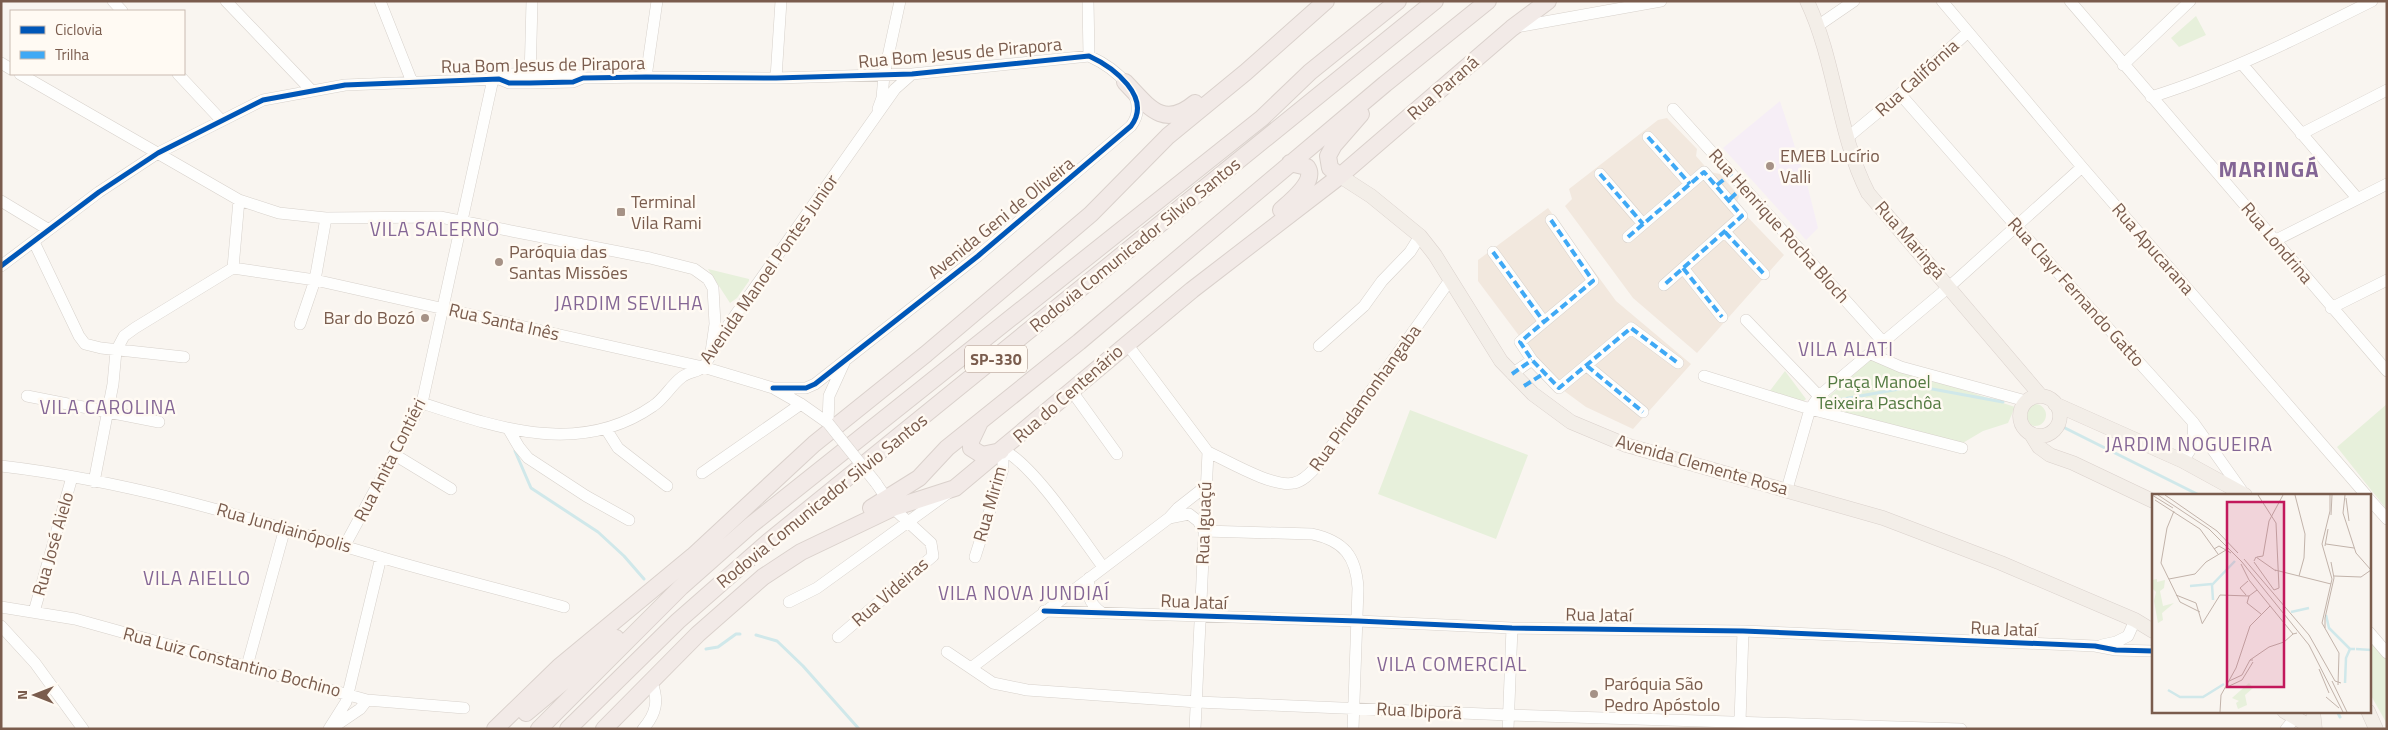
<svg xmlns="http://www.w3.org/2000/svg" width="2388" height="730" viewBox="0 0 2388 730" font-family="'Titillium Web',sans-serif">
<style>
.residential{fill:#f2e8de}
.education{fill:#f6eef6}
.green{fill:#e7f0db}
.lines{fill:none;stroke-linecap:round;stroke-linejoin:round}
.stream{stroke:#d0e8ea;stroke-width:3}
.minor-casing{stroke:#d7d1cb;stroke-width:12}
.major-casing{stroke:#dad1cc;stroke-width:15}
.highway-casing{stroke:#dad1cc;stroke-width:18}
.minor{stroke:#fefefd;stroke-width:11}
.major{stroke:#f3eee8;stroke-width:14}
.highway{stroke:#f2eae7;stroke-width:16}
.minor-bridge-casing{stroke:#d7d1cb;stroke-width:12;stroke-linecap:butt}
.minor-bridge{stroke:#fefefd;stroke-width:11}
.quiet{stroke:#3fa9f5;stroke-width:4;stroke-dasharray:8 4;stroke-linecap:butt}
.cycleway-casing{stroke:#fffaf3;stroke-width:8}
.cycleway{stroke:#0057b8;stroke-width:5}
.poi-dot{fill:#a69286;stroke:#fffaf3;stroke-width:2}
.labels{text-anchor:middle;stroke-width:5;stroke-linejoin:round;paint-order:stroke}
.shield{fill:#fffaf3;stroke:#a28b7f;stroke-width:1}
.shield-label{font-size:16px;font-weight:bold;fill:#7a5c4d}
.street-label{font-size:18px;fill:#7a5c4d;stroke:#fffaf3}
.poi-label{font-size:18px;fill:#7a5c4d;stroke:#fffaf3;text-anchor:start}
.park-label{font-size:18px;fill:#537a41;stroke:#fffaf3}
.neighbourhood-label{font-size:19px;letter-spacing:1px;fill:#846695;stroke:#fffaf3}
.district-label{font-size:22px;font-weight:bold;letter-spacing:1px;fill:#846695;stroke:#fffaf3}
.inset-river{fill:none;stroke:#d0e8ea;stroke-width:2.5}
.inset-road{fill:none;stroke:#c2b3aa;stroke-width:1}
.view{fill:#c2185b;fill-opacity:0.15;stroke:#c2185b;stroke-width:2.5}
.inset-edge{fill:none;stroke:#7a5c4d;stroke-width:2.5}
</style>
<rect width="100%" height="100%" fill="#f9f5f0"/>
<!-- residential -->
<path class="residential" d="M1667,118l30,31 -1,7 14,16 10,2 19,22 -3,9 48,50 -87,98 -64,-55 -68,-92 7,-7 -3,-10 89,-69z
M1548,208l68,93 75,63 -58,65 -47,-22 -30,-22 -78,-104v-21z"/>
<!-- education -->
<path class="education" d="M1780,101l27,83 11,44 -12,12 -83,-92z"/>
<!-- green -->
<path class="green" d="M2196,16l10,19 -27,12 -8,-9z
M708,269l41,10v2l-12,17 -7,5z
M1871,359l144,48 -7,16 -25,8 -22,13 -144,-37z
M1785,371l21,28 -2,2 -35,-9z
M2024 415a11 11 0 1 1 22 0a11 11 0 1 1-22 0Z
M2387,404v106l-50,-63z
M1410,410l118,45 -32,84 -118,-45z
M2369,641l18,16v67l-18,-32z"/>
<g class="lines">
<!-- stream -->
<path class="stream" d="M1832,401l84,-15 87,16
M2063,427l136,68
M515,451l16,37 67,44 26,24 20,23
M756,635l21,6 26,25 56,63
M706,649l12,-2 18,-13h4
M2337,711l3,6"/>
<defs>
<path id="minor" d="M113,1l9,10
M226,1l86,90
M380,1l32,81
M1088,1l1,55
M1942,1l140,166 284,328
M2070,1l317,370
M1819,25l35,-24
M1516,27l145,-26
M1,63l10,6
M2242,64l115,134
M2123,65l67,-64
M20,74l219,126 40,13 47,5 114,-1 210,41 44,11 14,10 5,9 2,36 -4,28
M178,74l43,46
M646,77l11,-76
M776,78l5,-77
M499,79l12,-5 19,-1h42l11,5
M530,79l2,-78
M1900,94l116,132 177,196 49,69
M2151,97c77,-24 149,-60 221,-96
M878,109l4,-11 2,-23 16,-74
M1673,109l211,234
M2301,134l86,-44
M1648,137l42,47
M1847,138l53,-44 67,-61
M1600,174l43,50
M1,201l48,29
M1551,220l42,61 -73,61 12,18 27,28 72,-60 47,35
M1725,232l39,42
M1628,237l76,-65 38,44 -78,69
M2276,240l111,-56
M34,242l45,94 6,8 16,4 83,9
M1493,252l51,70
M1,266l98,-74 59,-39 105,-53 82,-15 154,-6 10,4h21l43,-1 10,-4 63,-1 130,1 136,-4 177,-18c24,11 64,41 42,70l-153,130 -163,128 -9,4h-33
M233,268l82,12 388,87 70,21 28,16 27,19
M233,268l6,-68
M1683,268l39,49
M2331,308l56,-28
M1746,320l73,76
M300,324l15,-44 11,-62
M1127,344l81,108 -13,277
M1319,346l45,-40 18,-25 28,-29 10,-16
M116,351l8,-15 11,-8 98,-60
M1871,354l30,13 125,34
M1587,366l56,46
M1512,374l20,-14
M1704,376l106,33 152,39
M1071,390l46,64
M27,396l132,26
M422,403c76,25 158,54 231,3 11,-7 18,-21 29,-29 6,-5 16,-5 21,-10 4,-3 15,-26 19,-33l173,-245 17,-15
M828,423l1,-27 15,-33
M606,429l12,19 49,38
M509,430l10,17 9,11 58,38 43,24
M1208,452c20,9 65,36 86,31 10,-2 17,-11 24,-18l132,-185
M395,455l56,34
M2183,461l11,-17 -1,-20
M1,466c130,15 255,54 379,91 61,18 123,33 184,50
M702,473l99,-69
M94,482l19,-98 3,-33
M1787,489l23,-80 9,-13 131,-110 132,-119
M2369,499l18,20
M1169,518l20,-4 9,7 6,10 108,3c32,7 44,22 46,54l-5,141
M345,545l77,-142 71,-324
M975,557l28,-88v-19c30,14 78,87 100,117
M1089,578c-2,16 -1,25 13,35
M789,602l28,-14 131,-95
M1,607l74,12 292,81 97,8
M1044,611l314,10 154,7 231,3 352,15 21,4 37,1
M34,612l38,-135
M1,626l34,37 48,66
M2369,632l18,21
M838,637l95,-81 -2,-13 -38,-35 -17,-25
M2102,645l14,-3 12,-6 7,-16
M947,652l46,31 34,7 170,12 312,13 452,14
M247,666l38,-138
M971,668l198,-150 9,-10 28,-22
M1740,722l3,-91
M335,726l25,-17 7,-9
M329,729l17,-27 35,-145
M643,729c14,-16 16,-29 8,-49
M1508,729l4,-101
M2286,729l9,-11"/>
<path id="major" d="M1807,1c29,61 30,131 61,192l173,203
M1340,176l31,20 49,40 15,19 66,106 32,33 38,28 55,23 257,73 118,45 134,57 18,11
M2020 416a20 20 0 1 1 40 0a20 20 0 1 1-40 0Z
M2055,404l128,57 62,34
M2031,434l8,13 11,8 23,8 80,38
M2284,711l30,18
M2313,711l2,18
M2368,711l8,18"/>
<path id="highway" d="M1125,82c23,24 38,48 70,21
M1340,176l-10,-8 -2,-12 6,-11 27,-31
M1281,210c10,-9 36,-29 26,-43l-17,-4
M980,422l-9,19v7l11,7 19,-4
M871,508l48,-30 28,-30 132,-106 306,-258 103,-83
M526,713l90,-75
M495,729l64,-62 134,-111 121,-112 112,-90 165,-140 77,-78 78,-64 80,-71
M539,729l142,-142 70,-62 511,-407 48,-46 88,-71
M568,729l110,-108 90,-79 667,-541
M604,729l94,-95 65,-57 38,-25 92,-44 62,-20 237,-198 148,-114 172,-148 36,-27"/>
</defs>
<!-- minor casing -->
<use href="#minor" class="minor-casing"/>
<!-- major casing -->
<use href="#major" class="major-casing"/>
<!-- highway casing -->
<use href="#highway" class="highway-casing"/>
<!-- minor -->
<use href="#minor" class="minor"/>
<!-- major -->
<use href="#major" class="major"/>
<!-- highway -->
<use href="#highway" class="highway"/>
<defs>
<path id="minor-bridge" d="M828,423l48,60"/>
</defs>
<!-- minor-bridge casing -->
<use href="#minor-bridge" class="minor-bridge-casing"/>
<!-- minor-bridge -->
<use href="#minor-bridge" class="minor-bridge"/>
<!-- quiet -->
<path class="quiet" d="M1648,137l42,47
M1600,174l43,50
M1717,185l15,-12
M1730,199l14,-13
M1551,220l42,61 -73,61 12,18 27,28 72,-60 47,35
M1725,232l39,42
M1628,237l76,-65 38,44 -78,69
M1493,252l51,70
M1683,268l39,49
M1587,366l56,46
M1512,374l20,-14
M1524,386l19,-12"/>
<defs>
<path id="cycleway" d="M1,266l98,-74 59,-39 105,-53 82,-15 154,-6 10,4h21l43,-1 10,-4 63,-1 130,1 136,-4 177,-18c24,11 64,41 42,70l-153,130 -163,128 -9,4h-33
M1044,611l314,10 154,7 231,3 352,15 21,4 37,1"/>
</defs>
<!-- cycleway casing -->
<use href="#cycleway" class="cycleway-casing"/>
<!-- cycleway -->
<use href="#cycleway" class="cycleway"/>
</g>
<!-- markers -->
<g class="poi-dot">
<circle cx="1770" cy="166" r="5"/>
<rect x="616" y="207" width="10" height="10" rx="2.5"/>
<circle cx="499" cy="262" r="5"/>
<circle cx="425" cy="318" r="5"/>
<circle cx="1594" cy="694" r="5"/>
</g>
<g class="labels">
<!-- shield labels -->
<rect class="shield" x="965" y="345.5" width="62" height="27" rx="4"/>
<g class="shield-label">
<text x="996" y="365">SP-330</text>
</g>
<!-- street labels -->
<g class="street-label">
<text transform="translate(960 53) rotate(-5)" y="6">Rua Bom Jesus de Pirapora</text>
<text transform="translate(543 65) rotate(-1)" y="6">Rua Bom Jesus de Pirapora</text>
<text transform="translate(1917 78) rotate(-42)" y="6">Rua Califórnia</text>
<text transform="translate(1443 88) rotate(-41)" y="6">Rua Paraná</text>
<text transform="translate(1001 218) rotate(-39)" y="6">Avenida Geni de Oliveira</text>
<text transform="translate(1779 226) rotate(48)" y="6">Rua Henrique Rocha Bloch</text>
<text transform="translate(1910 240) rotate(49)" y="6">Rua Maringá</text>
<text transform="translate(2277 243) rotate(50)" y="6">Rua Londrina</text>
<text transform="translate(1135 245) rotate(-39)" y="6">Rodovia Comunicador Silvio Santos</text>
<text transform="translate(2153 249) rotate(49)" y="6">Rua Apucarana</text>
<text transform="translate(769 269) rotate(-55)" y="6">Avenida Manoel Pontes Junior</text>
<text transform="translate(2076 292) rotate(48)" y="6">Rua Clayr Fernando Gatto</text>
<text transform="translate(504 322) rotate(13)" y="6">Rua Santa Inês</text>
<text transform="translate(1068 394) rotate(-41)" y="6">Rua do Centenário</text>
<text transform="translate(1365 398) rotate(-54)" y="6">Rua Pindamonhangaba</text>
<text transform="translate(390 460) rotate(-63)" y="6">Rua Anita Contiéri</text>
<text transform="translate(1702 465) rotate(16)" y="6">Avenida Clemente Rosa</text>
<text transform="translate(822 501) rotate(-39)" y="6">Rodovia Comunicador Silvio Santos</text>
<text transform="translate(990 504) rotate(-74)" y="6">Rua Mirim</text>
<text transform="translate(1204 523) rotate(-88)" y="6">Rua Iguaçú</text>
<text transform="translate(284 528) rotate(16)" y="6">Rua Jundiainópolis</text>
<text transform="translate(53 544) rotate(-74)" y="6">Rua José Aielo</text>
<text transform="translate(890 592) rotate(-41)" y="6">Rua Videiras</text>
<text transform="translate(1194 602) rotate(2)" y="6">Rua Jataí</text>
<text transform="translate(1599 615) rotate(1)" y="6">Rua Jataí</text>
<text transform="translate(2004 629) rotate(2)" y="6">Rua Jataí</text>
<text transform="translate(232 662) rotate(15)" y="6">Rua Luiz Constantino Bochino</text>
<text transform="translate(1419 711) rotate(3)" y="6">Rua Ibiporã</text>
</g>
<!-- poi labels -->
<g class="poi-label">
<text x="1780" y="162">EMEB Lucírio<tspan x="1780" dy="21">Valli</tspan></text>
<text x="631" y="208">Terminal<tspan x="631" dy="21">Vila Rami</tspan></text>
<text x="509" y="258">Paróquia das<tspan x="509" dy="21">Santas Missões</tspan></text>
<text x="415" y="324" text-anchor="end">Bar do Bozó</text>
<text x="1604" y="690">Paróquia São<tspan x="1604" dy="21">Pedro Apóstolo</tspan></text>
</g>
<!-- park labels -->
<g class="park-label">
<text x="1879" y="388">Praça Manoel<tspan x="1879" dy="21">Teixeira Paschôa</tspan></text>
</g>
<!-- neighbourhood labels -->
<g class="neighbourhood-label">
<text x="435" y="236">VILA SALERNO</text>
<text x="629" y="310">JARDIM SEVILHA</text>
<text x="1846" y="356">VILA ALATI</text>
<text x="108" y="414">VILA CAROLINA</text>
<text x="2189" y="451">JARDIM NOGUEIRA</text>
<text x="197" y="585">VILA AIELLO</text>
<text x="1024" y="600">VILA NOVA JUNDIAÍ</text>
<text x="1452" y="671">VILA COMERCIAL</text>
</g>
<!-- district labels -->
<g class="district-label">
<text x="2269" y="177">MARINGÁ</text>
</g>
</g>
<!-- overview -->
<g transform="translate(2152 494)">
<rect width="219" height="219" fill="#f9f5f0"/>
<path d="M5,85v3l8,-2 -1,8 -4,3 3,15 11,-3 -12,10 1,7 -5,3 -4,-22 2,-9 -4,-4v-8zM97,189l4,5 -8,7 2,10 -9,4 -2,-6 3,-2 -7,-3z" fill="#e7f0db"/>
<path class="inset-river" d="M38,92l22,-2M61,106l-1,-15 23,-24M139,118l18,-4M174,121l3,13 21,21M204,155l15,1M193,189l1,-25 4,-9h5M16,196l12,7h23l21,-13"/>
<path class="inset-road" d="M0,1l21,13M6,1l51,34 33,33 67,83 34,67M13,1l52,36 21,22M143,1l10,39 -1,24 -5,18M178,1v16l-8,33 10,35 -10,44 17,30 -1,32M193,1l-2,18 13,40 15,17M194,4l3,23M3,6l45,29 18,25M22,17l-7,17 -6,35 19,39 20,10M179,21l1,-20M174,50l28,4M173,52l3,-17M62,55l5,-3 12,7M105,63l6,-1 6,-35 14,-26M92,65l65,76 26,46 6,2M102,67l2,-4 20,14M102,68l20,28 5,-2 -3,-65 -18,-28M89,70l8,16 44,54 4,-1M123,76l56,14M182,82l27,1 10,-7M17,85l26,-5 11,-12 20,-12M24,101l20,8 6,20M94,101l-6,-7 8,-7M97,102l-2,7 14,11M50,130l18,-29 29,1 8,-6M173,134v-10l9,-40 -3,-16M101,166h-3l19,-13 15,-5 9,-8M167,175l10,24M180,187l15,31M75,188l15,-7 8,-15M73,194l17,-8 11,-18M174,203l13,11M68,218l1,-17 15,-27 14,-42 20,-20"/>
<path class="view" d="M75,8h57v185h-57z"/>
<rect width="219" height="219" class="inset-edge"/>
</g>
<!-- border -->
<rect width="2388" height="730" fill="none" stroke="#7a5c4d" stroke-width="5"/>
<!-- legend -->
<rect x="10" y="10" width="175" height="65" fill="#fffaf3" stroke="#cabbb1"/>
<rect x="20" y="26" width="25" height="8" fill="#0057b8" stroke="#cabbb1"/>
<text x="55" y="35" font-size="15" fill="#7a5c4d">Ciclovia</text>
<rect x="20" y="51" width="25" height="8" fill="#3fa9f5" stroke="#cabbb1"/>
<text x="55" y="60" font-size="15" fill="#7a5c4d">Trilha</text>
<!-- north arrow -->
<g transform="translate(35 695) rotate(270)" stroke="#fffaf3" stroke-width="4" paint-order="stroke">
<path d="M0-4L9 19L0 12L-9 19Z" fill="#7a5c4d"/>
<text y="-8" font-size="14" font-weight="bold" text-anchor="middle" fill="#7a5c4d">N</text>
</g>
</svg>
